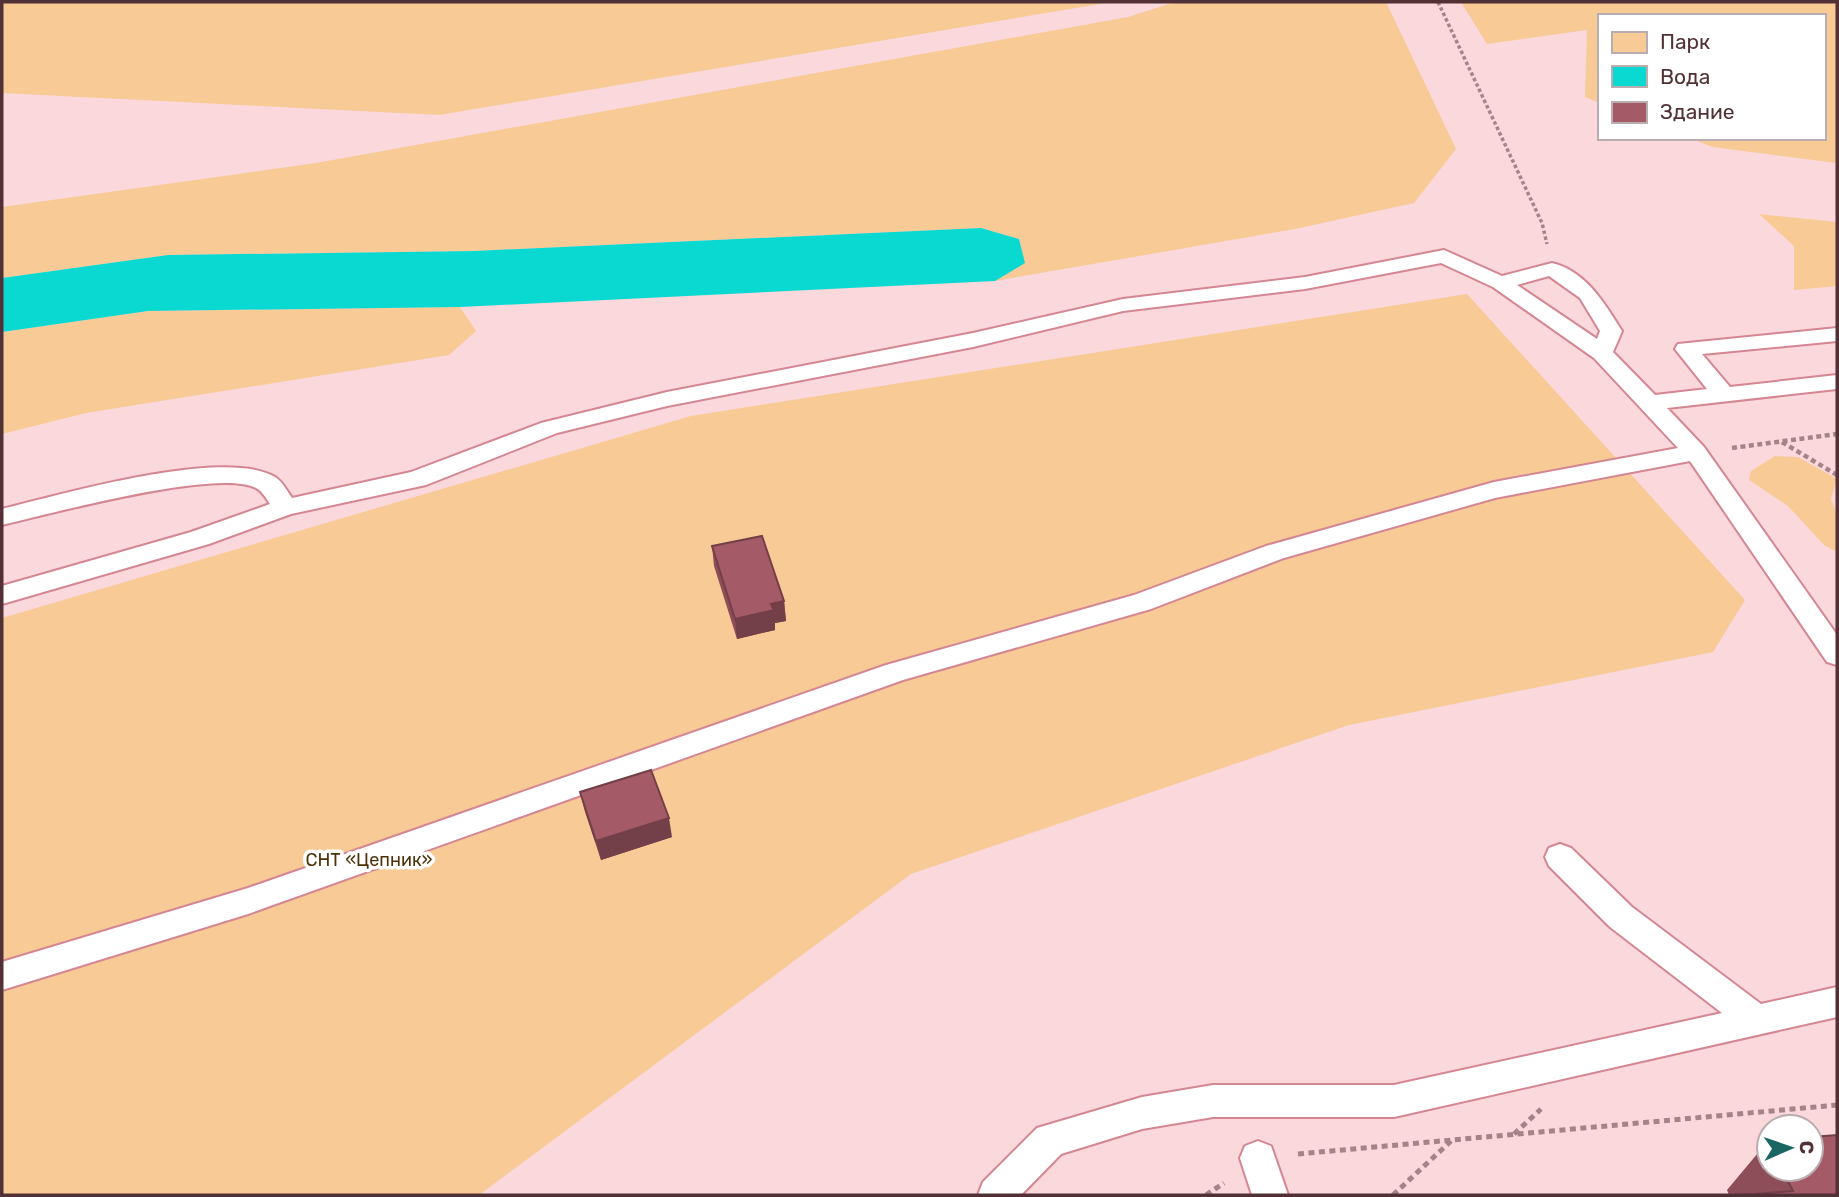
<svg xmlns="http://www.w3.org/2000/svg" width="1839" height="1197" viewBox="0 0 1839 1197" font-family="Rubik,sans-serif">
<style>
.green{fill:#f8ca95}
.water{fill:#0ad9d1}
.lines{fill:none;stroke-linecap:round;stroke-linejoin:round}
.lane-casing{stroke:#d48692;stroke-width:4}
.path-far2{stroke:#a58488;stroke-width:3.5;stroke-dasharray:3.5 2.5;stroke-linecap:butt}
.path-far1{stroke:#a58488;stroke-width:4.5;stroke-dasharray:5 3.5;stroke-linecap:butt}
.path{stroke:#a58488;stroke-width:5;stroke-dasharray:6 4.5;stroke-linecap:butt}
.lane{fill:#fff;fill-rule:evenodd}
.wall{fill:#8d4d59}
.shaded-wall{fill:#733f48}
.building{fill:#a45a67;stroke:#733f48;stroke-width:2}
.labels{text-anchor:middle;stroke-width:7;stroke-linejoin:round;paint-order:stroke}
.park-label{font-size:18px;fill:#4e3109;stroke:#fff}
</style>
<rect width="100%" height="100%" fill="#fad8dc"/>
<!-- green -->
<path class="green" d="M2,2h1110l-673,113 -437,-22z
M1175,2h211l70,147 -42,54 -119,26 -300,52 29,-18 -5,-24 -38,-11 -507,23 -306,4 -166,23v-71l314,-44 812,-146z
M1461,2h376v161l-124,-16 -24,-9h134v-122h-224v87l-14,-6 2,-67 -100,14z
M1759,214l78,8v64l-43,4v-44z
M1467,294l278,306 -32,52 -364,73 -438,149 -432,321h-477v-577l689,-202z
M460,307l16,24 -27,24 -363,58 -84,21v-102l146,-21z
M1775,456l23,1 39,22 -6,20 6,15v38l-13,-7 -36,-39 -39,-26 2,-9z"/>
<!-- water -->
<path class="water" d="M981,228l38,11 6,24 -30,18 -535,26 -312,4 -146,21v-54l166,-23 306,-4z"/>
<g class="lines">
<defs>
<path id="lane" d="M1444,250l58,26 50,-13c34,8 53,41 70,68l-9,21 42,43 52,-6 -32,-40 3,-5 159,-16v13l-135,13 28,33 107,-12v14l-170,19 37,39 133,188v30l-10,-3 -137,-201 -195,37 -211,60 -133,51 -248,71 -655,234 -246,76v-28l246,-74 638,-223 248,-70 132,-49 228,-64 184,-34 -84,-90 -101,-71 -52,-24 -136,26 -182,22 -150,36 -306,59 -110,27 -131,52 -135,29 -82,30 -207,60v-18l189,-54 79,-28c-4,-6 -8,-13 -14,-16 -38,-20 -207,26 -254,37v-16c58,-14 222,-62 273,-32 7,4 12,14 17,21l119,-26 130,-49 126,-31 306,-59 150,-34 182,-22zM1549,276l31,22 20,33 -3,8 -80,-54z
M1560,844l11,4 61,59 129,97 76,-17v30l-443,100h-181l-71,12 -81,25 -40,41h-43l5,-13 54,-54 105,-31 71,-12h181l328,-72 -112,-86 -61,-61 -4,-9 4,-9z
M1258,1141l13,5 17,49h-36l-12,-37 5,-12z"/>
</defs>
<!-- lane casing -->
<use href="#lane" class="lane-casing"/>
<!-- path-far2 -->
<path class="path-far2" d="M1438,2l104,221 5,21"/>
<!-- path-far1 -->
<path class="path-far1" d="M1782,442l55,33
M1732,448l105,-14"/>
<!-- path -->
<path class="path" d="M1514,1134l27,-25
M1298,1154l539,-49
M1206,1195l18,-12
M1393,1195l58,-54"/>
<!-- lane -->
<use href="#lane" class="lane"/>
</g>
<!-- wall -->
<path class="wall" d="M712,546l72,55 2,20 -11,2v7l-38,9 -23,-73z
M580,792l92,45 -71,23 -16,-48z
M1768,1141h1v28h42l26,26h-108l-2,-5z"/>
<!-- shaded-wall -->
<path class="shaded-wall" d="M784,601l2,20 -11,2v7l-38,9 -2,-20 36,-15z
M669,818l3,19 -71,23 -5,-19z"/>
<!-- building -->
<path class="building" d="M762,536l22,65 -13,3 3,6 -39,9 -23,-73z
M651,770l18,48 -73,23 -16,-49z
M1837,1135v60h-94l50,-4 -11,-22h29v-32z"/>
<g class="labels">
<!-- park labels -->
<g class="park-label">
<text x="369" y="866">СНТ «Цепник»</text>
</g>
</g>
<!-- border -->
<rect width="1839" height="1197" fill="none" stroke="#523136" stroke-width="7"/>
<!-- legend -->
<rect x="1598" y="14" width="228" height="126" fill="#ffffff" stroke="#baadaf" stroke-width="2"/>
<rect x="1612" y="32" width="35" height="21" fill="#f8ca95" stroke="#baadaf" stroke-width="2"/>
<text x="1660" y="49" font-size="21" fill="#523136">Парк</text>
<rect x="1612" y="66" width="35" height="21" fill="#0ad9d1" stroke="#baadaf" stroke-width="2"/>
<text x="1660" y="84" font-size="21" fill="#523136">Вода</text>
<rect x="1612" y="102" width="35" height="21" fill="#a45a67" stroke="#baadaf" stroke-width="2"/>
<text x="1660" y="119" font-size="21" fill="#523136">Здание</text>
<!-- north arrow -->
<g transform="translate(1790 1148) rotate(88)"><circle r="33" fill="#ffffff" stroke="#baadaf" stroke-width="2"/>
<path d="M0-5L12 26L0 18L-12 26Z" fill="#196662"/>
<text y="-10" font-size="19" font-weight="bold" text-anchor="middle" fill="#523136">С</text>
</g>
</svg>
